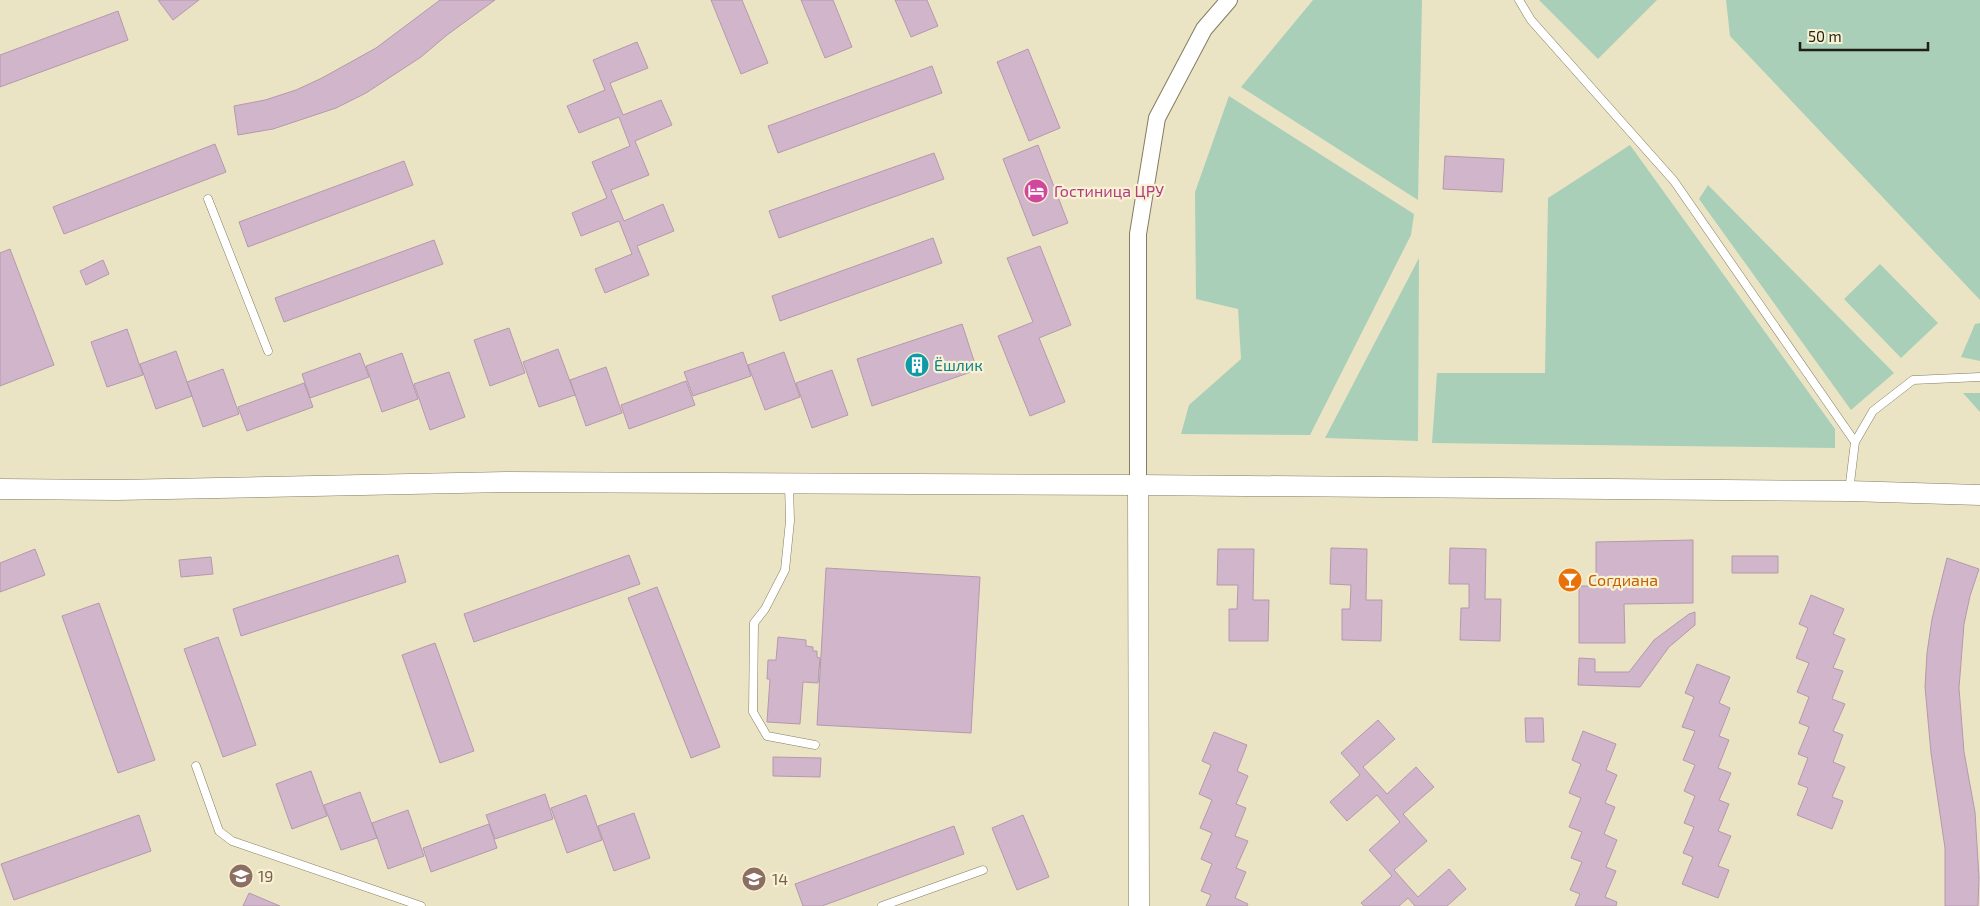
<svg xmlns="http://www.w3.org/2000/svg" width="1980" height="906" viewBox="0 0 1980 906" font-family="'Exo 2',sans-serif">
<style>
.green{fill:#a9cfb9}
.building{fill:#d1b5ca;stroke:#b499ad}
.lines{fill:none;stroke-linecap:round;stroke-linejoin:round}
.service-casing{stroke:#837d60;stroke-width:9}
.minor-casing{stroke:#837d60;stroke-width:18}
.tertiary-casing{stroke:#837d60;stroke-width:21}
.service{stroke:#fff;stroke-width:8}
.minor{stroke:#fff;stroke-width:16}
.tertiary{stroke:#fff;stroke-width:20}
.labels{text-anchor:middle;stroke-width:4.5;stroke-linejoin:round;paint-order:stroke}
.hotel-label{font-size:16px;fill:#b23c85;stroke:#f8f1d2;text-anchor:start}
.culture-label{font-size:16px;fill:#0d838f;stroke:#f8f1d2;text-anchor:start}
.food-label{font-size:16px;fill:#c56008;stroke:#f8f1d2;text-anchor:start}
.education-label{font-size:16px;fill:#785e54;stroke:#f8f1d2;text-anchor:start}
</style>
<rect width="100%" height="100%" fill="#eae4c5"/>
<!-- green -->
<path class="green" d="M1313,0h109l-4,200 -177,-113z
M1539,0h118l-59,59z
M1726,0h254v300l-250,-264z
M1229,96l185,118 -3,21 -101,200 -129,-1 8,-29 52,-46 -3,-50 -42,-10 -1,-107z
M1630,145l205,284v19l-403,-5 5,-70h108l3,-175z
M1708,185l186,188 -43,37 -152,-211z
M1419,258l-1,183 -93,-3z
M1880,264l58,59 -37,35 -57,-59z
M1980,323v38l-19,-4 14,-33z
M1963,393h17v19z"/>
<!-- building -->
<path class="building" d="M158,0h41l-26,20z
M440,0h55l-48,35 -26,22 -55,36 -30,15 -63,21 -35,6 -4,-29 31,-6 31,-10 26,-12 54,-30z
M711,0h31l26,63 -27,11z
M801,0h32l19,47 -27,11z
M895,0h32l11,26 -27,11z
M118,11l10,29 -128,47v-32z
M637,42l11,26 -38,15 13,32 38,-15 11,25 -37,16 14,34 -38,15 13,31 39,-17 11,27 -37,15 12,29 -44,18 -10,-24 37,-15 -13,-33 -38,15 -9,-23 35,-15 -15,-36 38,-16 -11,-29 -40,16 -12,-27 38,-16 -12,-30z
M1028,49l32,79 -31,13 -32,-79z
M932,66l10,27 -164,60 -10,-27z
M215,144l11,28 -162,62 -11,-27z
M1038,145l30,78 -35,13 -30,-77z
M934,153l10,26 -165,59 -10,-27z
M1445,156l59,3 -2,33 -59,-3z
M404,161l9,24 -165,62 -9,-25z
M933,238l9,25 -162,58 -8,-25z
M434,240l9,24 -159,58 -9,-24z
M1040,246l31,79 -32,13 26,64 -35,14 -32,-80 35,-14 -26,-64z
M10,249l44,116 -54,21v-133z
M103,260l6,14 -23,11 -6,-14z
M962,324l15,46 -105,36 -15,-47z
M509,328l16,45 -35,13 -16,-46z
M127,329l16,46 -36,12 -16,-45z
M558,349l17,46 -36,12 -16,-45z
M176,351l16,45 -36,13 -16,-45z
M743,352l8,24 -58,20 -9,-24z
M784,352l16,45 -35,13 -17,-45z
M360,353l9,24 -59,21 -8,-24z
M402,353l16,46 -36,13 -16,-46z
M606,367l16,46 -36,13 -16,-46z
M223,369l16,45 -36,13 -16,-45z
M832,370l16,45 -36,13 -16,-45z
M449,372l16,45 -35,13 -16,-46z
M686,381l9,24 -66,24 -8,-24z
M304,383l9,24 -66,24 -9,-24z
M1693,540v63l-69,1 1,39h-46v-57h17v-44z
M1331,548l36,1 -1,51h16l-1,41 -39,-1v-31h8l1,-24 -21,-1z
M1450,548l36,1 -1,50h16l-1,42 -40,-1 1,-32h8v-24h-20z
M35,549l10,26 -45,17v-29z
M1218,549h36l-1,51h16l-1,41h-39v-32h8l1,-24h-21z
M398,555l8,27 -165,54 -8,-27z
M629,555l11,29 -166,58 -10,-28z
M1732,556h46v17h-46z
M211,557l2,17 -32,3 -2,-17z
M1947,558l32,11 -9,27 -6,28 -5,64 5,64 11,60 4,66 -1,28h-33v-58l-14,-95 -6,-66 2,-34 5,-34z
M826,568l154,9 -9,156 -154,-8z
M657,587l63,160 -29,11 -63,-160z
M1811,595l33,14 -11,25 12,5 -12,29 10,3 -11,28 13,5 -12,27 10,4 -10,27 12,5 -13,30 11,4 -11,28 -35,-14 11,-27 -10,-4 10,-26 -10,-4 11,-27 -10,-4 10,-26 -12,-5 12,-29 -13,-5 12,-30 -9,-4z
M99,603l56,157 -37,13 -56,-157z
M1695,612v13l-26,22 -29,40 -62,-2 1,-27 16,1v13h34l25,-32 35,-26z
M218,637l38,108 -33,12 -39,-108z
M778,637l28,3v6l7,1v4h4v6l3,1 -2,25 -15,-1 -3,42 -33,-2 3,-43h-3l1,-19h8z
M435,643l39,108 -34,12 -38,-108z
M1697,664l33,13 -11,26 11,5 -11,28 10,4 -11,28 13,5 -12,27 10,4 -11,27 13,5 -13,30 11,4 -11,28 -36,-14 11,-27 -10,-4 11,-26 -10,-4 11,-27 -11,-5 11,-26 -12,-5 12,-29 -13,-4 12,-30 -9,-4z
M1525,718h18l1,24h-18z
M1378,720l17,19 -32,28 24,27 29,-27 18,20 -31,27 24,27 -33,29 24,27 31,-28 17,20 -19,17h-32l-7,-8 -9,8h-35l-3,-3 31,-27 -23,-26 31,-28 -23,-27 -30,26 -17,-19 30,-27 -19,-22z
M1583,731l33,13 -10,26 11,5 -12,28 10,4 -11,27 13,6 -11,27 10,4 -11,26 12,5 -1,4h-41l5,-12 -10,-4 12,-28 -11,-4 11,-26 -13,-5 12,-29 -12,-5 12,-29 -9,-4z
M1214,732l33,13 -10,26 11,5 -12,28 10,4 -11,28 13,5 -12,27 10,4 -11,26 13,6 -1,2h-41l5,-11 -10,-4 11,-27 -11,-5 11,-26 -12,-5 12,-28 -13,-6 12,-29 -9,-4z
M773,757l48,1 -1,19 -47,-1z
M311,771l16,45 -35,13 -16,-45z
M360,792l17,46 -36,12 -17,-45z
M545,794l8,25 -58,20 -9,-24z
M586,795l16,45 -35,13 -16,-45z
M408,810l16,46 -36,13 -16,-46z
M634,813l16,45 -36,13 -16,-45z
M139,815l12,36 -137,49 -13,-36z
M1023,815l26,62 -32,13 -25,-62z
M489,824l8,24 -66,24 -8,-24z
M954,826l10,28 -142,52h-19l-8,-22z
M249,893l31,13h-37z"/>
<g class="lines">
<defs>
<path id="service" d="M1519,0l12,20 143,161 181,261
M208,199l60,152
M789,484l1,37 -5,49 -20,39 -11,14 -1,89 14,24 48,9
M1849,491l6,-49 18,-31 40,-31 67,-3
M196,766l23,65 13,10 189,65
M882,906l101,-36"/>
<path id="minor" d="M1138,485v-251l19,-116 47,-89 25,-29"/>
<path id="tertiary" d="M1138,485l1,421
M0,489l117,1 389,-8 632,3 711,6 131,4"/>
</defs>
<!-- service casing -->
<use href="#service" class="service-casing"/>
<!-- minor casing -->
<use href="#minor" class="minor-casing"/>
<!-- tertiary casing -->
<use href="#tertiary" class="tertiary-casing"/>
<!-- service -->
<use href="#service" class="service"/>
<!-- minor -->
<use href="#minor" class="minor"/>
<!-- tertiary -->
<use href="#tertiary" class="tertiary"/>
</g>
<!-- icons -->
<defs>
<symbol id="hotel-disc" viewBox="-11 -11 22 22"><circle r="9.5" fill="#d1479c" stroke="#f8f1d2"/><path d="M-6-4.5h1.5V1H6V5H4.5V3h-9V5H-6ZM-4 0a1.8 1.8 0 1 1 3.6 0ZM.5 0V-2.5h3Q6-2.5 6 0Z" fill="#fff"/></symbol>
<symbol id="building-disc" viewBox="-11 -11 22 22"><circle r="9.5" fill="#0f9aa8" stroke="#f8f1d2"/><path d="M-4-6H4V6H1V3H-1V6H-4ZM-2.5-4.3h1.7v1.8h-1.7ZM.8-4.3h1.7v1.8H.8ZM-2.5-1h1.7V.8h-1.7ZM.8-1h1.7V.8H.8Z" fill="#fff"/></symbol>
<symbol id="bar-disc" viewBox="-11 -11 22 22"><circle r="9.5" fill="#e8710a" stroke="#f8f1d2"/><path d="M-6-5H6L.8 .8V4.5H3.5V6h-7V4.5H-.8V.8Z" fill="#fff"/></symbol>
<symbol id="school-disc" viewBox="-11 -11 22 22"><circle r="9.5" fill="#8d6e63" stroke="#f8f1d2"/><path d="M0-5L7-2L0 1L-7-2ZM-4 1L0 2.5L4 1V4Q0 6-4 4Z" fill="#fff"/></symbol>
</defs>
<g fill-rule="evenodd">
<use href="#hotel-disc" x="1022" y="177" width="28" height="28"/>
<use href="#building-disc" x="903" y="351" width="28" height="28"/>
<use href="#bar-disc" x="1556" y="566" width="28" height="28"/>
<use href="#school-disc" x="227" y="862" width="28" height="28"/>
<use href="#school-disc" x="740" y="865" width="28" height="28"/>
</g>
<g class="labels">
<!-- hotel labels -->
<g class="hotel-label">
<text x="1054" y="197">Гостиница ЦРУ</text>
</g>
<!-- culture labels -->
<g class="culture-label">
<text x="934" y="371">Ёшлик</text>
</g>
<!-- food labels -->
<g class="food-label">
<text x="1588" y="586">Согдиана</text>
</g>
<!-- education labels -->
<g class="education-label">
<text x="258" y="882">19</text>
<text x="772" y="885">14</text>
</g>
</g>
<!-- scale -->
<path d="M1800 42v8h128v-8" fill="none" stroke="#211f13" stroke-width="2.5"/>
<text x="1808" y="42" font-size="15" fill="#211f13" stroke="#f8f1d2" stroke-width="4" paint-order="stroke">50 m</text>
</svg>
